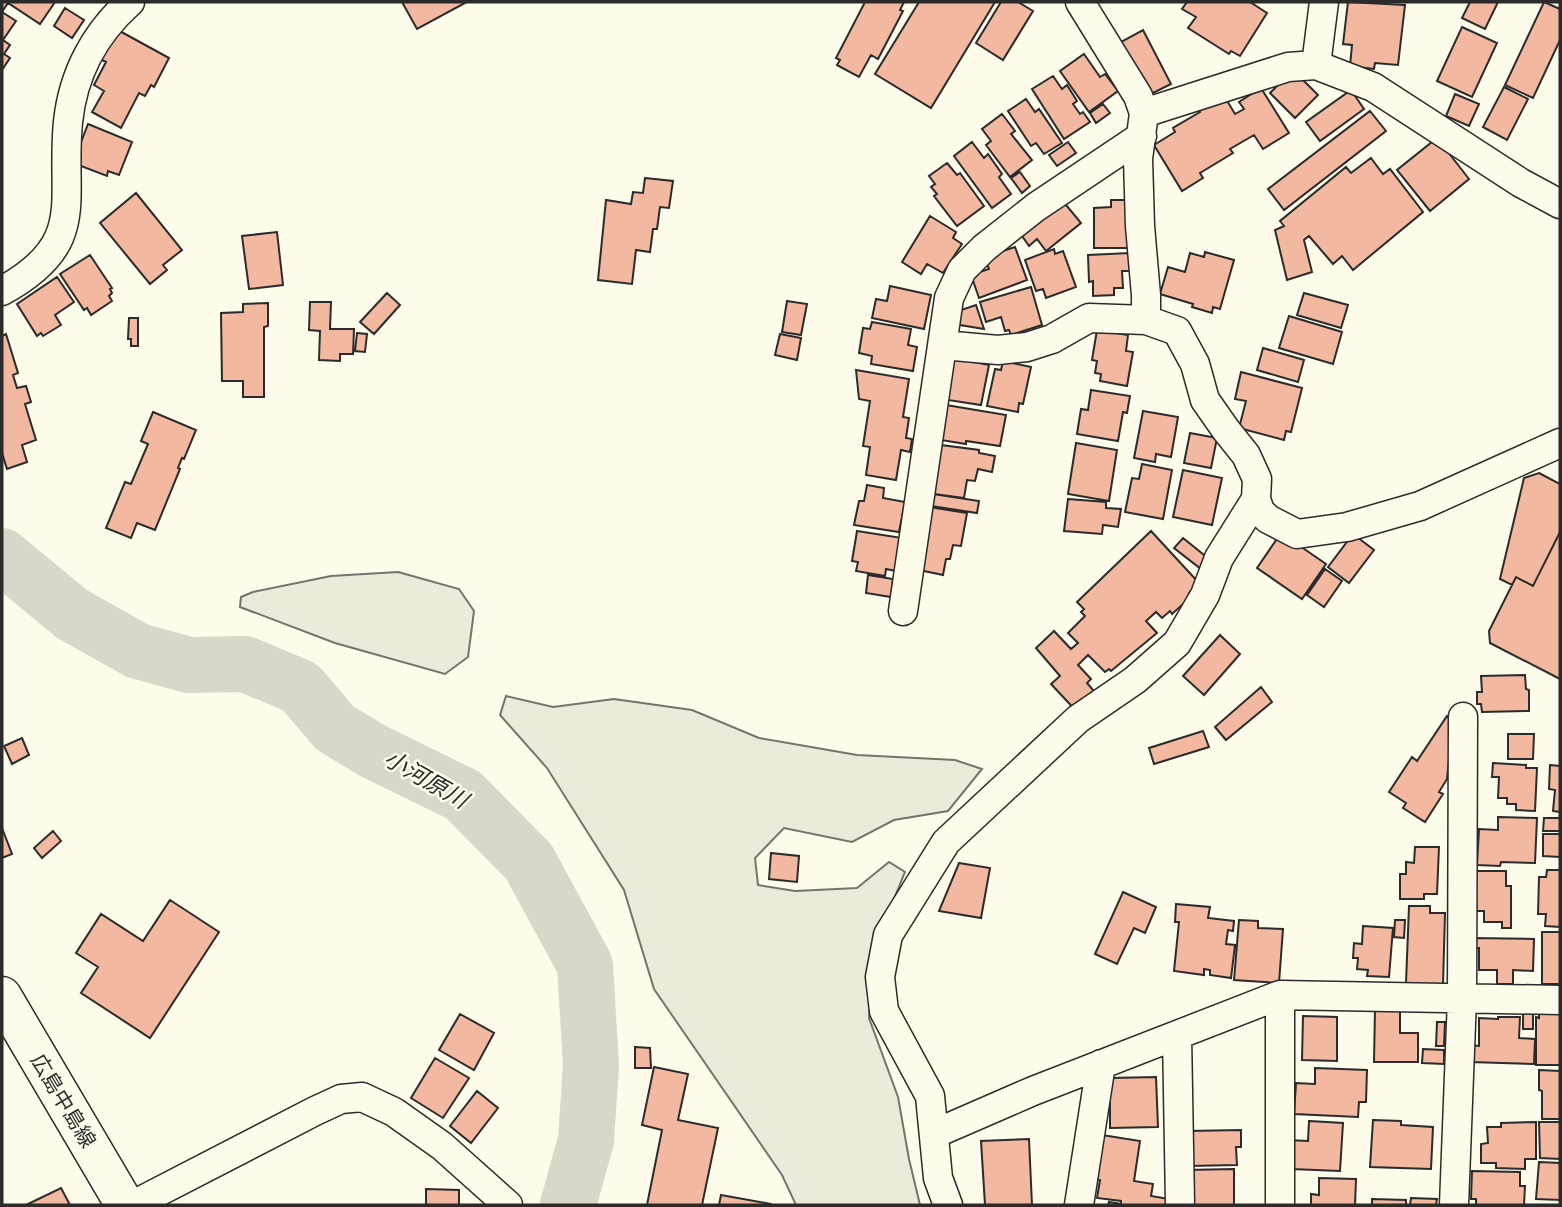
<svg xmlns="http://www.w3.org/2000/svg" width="1562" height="1207" viewBox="0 0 1562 1207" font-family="Roboto,'Noto Sans JP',sans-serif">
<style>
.green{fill:#ecebdb;stroke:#74746e;stroke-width:2}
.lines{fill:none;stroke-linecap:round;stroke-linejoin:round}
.river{stroke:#d8d7c9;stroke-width:56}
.building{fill:#f2b8a0;stroke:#2b2b2b;stroke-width:2}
.street-casing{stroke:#2b2b2b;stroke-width:31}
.primary-casing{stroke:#2b2b2b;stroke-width:41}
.street{stroke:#fdfbea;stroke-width:28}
.primary{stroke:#fdfbea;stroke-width:38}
.labels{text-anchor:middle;stroke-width:5;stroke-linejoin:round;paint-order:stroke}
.street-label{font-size:21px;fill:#2b2b2b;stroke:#fdfbea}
.water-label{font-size:23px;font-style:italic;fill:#2b2b2b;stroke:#fdfbea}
</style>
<rect width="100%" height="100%" fill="#fdfbea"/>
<!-- green -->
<path class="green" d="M398,572l61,17 15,22 -6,46 -23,17 -110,-31 -95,-36 1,-10 12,-5 78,-16z
M506,696l47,11 61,-8 78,11 67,28 98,17 98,5 27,9 -34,42 -54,9 -42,22 -68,-14 -29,30 3,27 37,6 62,-3 32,-26 16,10 -33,81 -3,65 29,79 11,62 11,46h-124l-14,-30 -128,-186 -30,-99 -77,-122 -47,-53z"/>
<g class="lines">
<!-- river -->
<path class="river" d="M2,556l70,58 66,37 51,14 56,-1 55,23 35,41 38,23 90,44 66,67 56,103 6,100 -5,75 -18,65"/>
</g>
<!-- building -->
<path class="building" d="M2,2h53l-15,22 -32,-21 -6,9 14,9 -13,19 7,5 -6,9 6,4 -8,12z
M402,2h62l1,1 -48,26z
M865,2h39l-4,8 3,1 -25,48 -7,-4 -12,22 -22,-12 3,-5 -4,-2z
M919,2h76l-64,106 -56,-34z
M1001,2h17l15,9 -30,49 -27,-17z
M1187,2h63l17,11 -27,43 -9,-5 -2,3 -41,-26 8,-11 -14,-8z
M1348,2l57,3 -7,60 -23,-2 -1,6 -24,-3 2,-21 -9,-1z
M1470,2h28l-13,27 -23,-11z
M1544,2l16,7v31l-27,58 -28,-13z
M65,8l19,12 -12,18 -18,-12z
M1462,27l35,16 -25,54 -35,-16z
M116,29l53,29 -15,29 -3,-2 -6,11 -6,-3 -18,35 -29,-16 12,-21 -10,-6 12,-23 -6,-3z
M1143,30l28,54 -20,10 -32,-51z
M1084,54l16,23 5,-3 13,17 -29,21 -29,-41z
M1293,70l25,25 -23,23 -25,-25z
M1053,76l9,13 5,-4 10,16 -4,3 7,10 3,-2 7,10 -26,17 -32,-50z
M1504,87l24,12 -21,41 -24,-13z
M1261,88l28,45 -26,16 -9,-14 -24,14 3,4 -33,20 3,5 -21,13 -28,-46 21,-13 -2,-4 27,-16 -2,-3 25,-15 12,20 9,-5 -5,-7z
M1351,90l13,19 -44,32 -14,-19z
M1455,94l24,10 -10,22 -23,-10z
M1026,99l9,13 4,-3 23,34 -18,11 -8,-11 -5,3 -23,-35z
M1103,104l7,9 -14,10 -6,-10z
M1370,111l16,20 -102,79 -16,-21z
M1002,114l13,17 -4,3 21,26 -22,17 -24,-32 5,-4 -9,-12z
M88,124l44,18 -13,33 -11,-4 -1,5 -34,-13z
M1437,138l32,41 -39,32 -33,-41z
M972,142l12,16 4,-4 14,20 -3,3 12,17 -19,14 -38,-52z
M1068,142l8,11 -19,13 -8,-11z
M1371,158l12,16 7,-5 33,43 -70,58 -11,-14 -9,8 -24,-28 -5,4 8,32 -25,8 -12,-50 9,-4 -4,-5 66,-54 5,6z
M947,163l10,12 3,-2 24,33 -27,20 -23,-30 3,-2 -6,-7 4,-3 -6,-8z
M1020,172l10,14 -8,7 -11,-15z
M645,178l28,3 -4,27 -9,-1 -3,22h-4l-3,23 -14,-2 -4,34 -34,-4 8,-80 25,4 2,-12 10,1z
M136,193l46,57 -19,15 4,5 -17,14 -50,-61z
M1062,200l19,23 -35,28 -9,-12 -8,7 -9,-13z
M1111,200h20v48h-37v-40l17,-1z
M930,216l26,16 -3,6 9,6 -19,29 -16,-9 -6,10 -19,-12z
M277,232l6,53 -34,4 -7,-53z
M1015,247l12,33 -48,18 -8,-23 18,-6 -5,-12z
M1054,249l1,5 8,-3 13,36 -30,11 -3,-9 -7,2 -11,-31z
M1205,252l29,8 -14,49 -7,-2 -1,6 -20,-6 1,-3 -33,-10 8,-27 17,5 5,-19 14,4z
M1130,253l1,18h-9l1,17h-9v7l-21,1v-15l-4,1 -1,-27z
M90,255l22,33 -2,1 2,4 -3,3 3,5 -21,14 -4,-7 -3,2 -24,-36z
M57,277l17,25 -19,13 6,10 -18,11 -2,-3 -4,3 -20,-32z
M890,286l41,9 -7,34 -52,-11 4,-19 11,2z
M1031,287l11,38 -31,10 -2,-5 -4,1 -4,-14 -15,5 -6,-20z
M387,293l13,12 -26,29 -14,-12z
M1304,293l44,12 -7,23 -44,-13z
M787,301l20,3 -6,31 -19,-3z
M310,302h21l-1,27h24l-1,25h-13v7l-21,-1 1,-29 -11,-1z
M268,303v23l-4,1v70h-21v-16h-21l-1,-68 22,-1v-8z
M976,305l8,24 -24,-4 -5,-13z
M1289,316l53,16 -9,32 -54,-16z
M129,318h9v28h-7v-7h-3z
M872,322l39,7 -3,16 9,2 -4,24 -42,-7 1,-8 -13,-3 4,-25 7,1z
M1097,330l31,5 -2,16 7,1 -6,34 -27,-5 1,-7 -6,-1 2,-12 -5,-1z
M357,333l10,1 -2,18 -10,-1z
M6,334l12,39 -5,2 4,13 9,-2 5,16 -6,2 11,36 -14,5 5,17 -20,7 -5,-16v-117z
M780,334l21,4 -4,22 -22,-5z
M1263,348l41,12 -6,22 -41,-12z
M950,357l39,8 -8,40 -33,-5 1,-8 -5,-1z
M1003,361l28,6 -8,37 -4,-1 -1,9 -31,-6 8,-37 6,1z
M856,370l53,9 -6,38 6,1 -3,20 6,1 -2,13 -9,-2 -5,30 -30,-5 4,-28 -7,-1 7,-45 -11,-2z
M1241,372l61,16 -11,44 -5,-1 -2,9 -45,-12 7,-27 -11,-2z
M1091,390l39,6 -3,17 -4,-1 -5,29 -41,-7 4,-25 7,1z
M946,405l60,10 -6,31 -34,-5v3l-25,-4z
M1143,411l35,6 -7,40 -15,-3 -1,8 -21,-4z
M153,412l43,18 -12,29 -2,-1 -4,10 2,1 -25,61 -18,-7 -6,15 -25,-10 19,-46 6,2 17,-40 -7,-3z
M1190,433l27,5 -6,30 -27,-5z
M1076,443l41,7 -8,51 -41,-7z
M941,445l38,5v3l16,3 -3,16 -14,-3 -3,12 -8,-1 -3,18 -30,-4z
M1142,464l30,6 -9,49 -38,-7 7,-34 7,1z
M1183,470l39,8 -10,47 -39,-8z
M1539,473l21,11v48l-27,54 -17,-9 -4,8 -12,-6 24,-101z
M867,485l17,3 -1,10 22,4 -6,30 -45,-7 5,-24h5z
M933,494l46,7 -2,12 -46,-7z
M1068,499l38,3v6l15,1 -3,18 -15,-2 -1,9 -38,-3z
M929,507l38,6 -6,33 -8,-1 -3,14h-4l-3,16 -24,-5z
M857,531l45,7 -6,33 -10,-2 -1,7 -29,-5 2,-9 -6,-1z
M1151,531l48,52 -10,10 3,3 -20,18 -2,-3 -8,7 -6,-6 -10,9 11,12 -46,38 -2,-2 -4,3 -17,-17 -10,10 13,14 -4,4 12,14 -19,18 -29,-31 9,-8 -24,-28 18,-17 17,18 7,-6 -10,-10 17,-17 -4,-4 3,-3 -7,-7z
M1560,532v147l-70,-36 -1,-12 27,-54 17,9z
M1281,533l45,31 -24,35 -45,-31z
M1353,534l21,16 -25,33 -21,-16z
M1183,538l26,21 -8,10 -27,-21z
M1325,569l17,12 -18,26 -17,-12z
M868,575l25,4 -2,18 -25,-4z
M1220,635l20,19 -36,41 -21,-19z
M1525,675l1,14 3,1v21l-47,1 -1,-8h-4v-12h5l-1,-16z
M1261,687l11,15 -46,38 -11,-13z
M1447,716l6,4 -6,59 -8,13 4,2 -18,28 -22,-14 3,-5 -17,-11 23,-35 5,4z
M1203,731l6,16 -55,17 -5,-16z
M1508,734h26l-1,25h-25z
M22,738l7,17 -17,9 -8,-18z
M1493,763l33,2v3h11l-2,43 -19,-1v-6h-9v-6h-9l1,-21h-7z
M1550,765l10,1v46l-7,-1 2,-21 -6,-1z
M1498,817l39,1 -2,45 -34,-1 -1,4 -23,-1 2,-36 19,1z
M1544,818h16v13h-17z
M2,828l10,26 -10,4z
M53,831l8,10 -19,17 -8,-10z
M1543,834h17v23l-17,-1z
M1415,847h24l-2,47h-13v5h-24v-25h6v-12l8,1z
M771,853l28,3 -2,26 -28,-3z
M959,863l31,5 -9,50 -42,-7z
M1547,870h13v57l-15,-1 1,-12h-8l1,-37h7z
M1474,871h32v15h5v42h-9v-6h-18v-11h-10z
M1123,892l33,15 -11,26 -11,-5 -17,36 -22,-10z
M170,900l49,32 -69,106 -69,-45 17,-26 -22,-14 25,-39 42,27z
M1176,904l34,3 -2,11 26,3 -1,10 -5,-1 -2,14 9,1 -4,33 -21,-3v-5l-6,-1v6l-30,-4 5,-49h-4z
M1409,906h21v7h15l-2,72 -37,-2z
M1239,920l19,1v7l25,1 -4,54 -45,-3z
M1395,920h10l-1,18 -10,-1z
M1363,926l30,2 -4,49 -22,-1 1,-6 -11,-1 1,-11h-5l1,-15 8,1z
M1542,932h18v52h-18z
M1471,938l63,1 -1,32 -20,-1v14h-16v-14h-18v-22h-8z
M1375,1008h25v25h18v29h-44z
M1523,1009h10v20h-10z
M1539,1010h16v4h5v51h-24v-48l3,1z
M460,1014l34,19 -20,37 -35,-20z
M1303,1016l34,1v44l-35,-1z
M1498,1017h22l-1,21 16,1 -1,25 -64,-2v-17l9,1v-28l19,1z
M1437,1022h8l-1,24h-8z
M635,1047l15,1 1,20h-16z
M1423,1049l21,1v14l-22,-1z
M435,1058l34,20 -26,40 -32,-20z
M654,1067l34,7 -10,46 40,8 -16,77h-55l15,-75 -20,-5z
M1315,1068l52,2 -1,32h-7l-1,15 -64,-3 2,-31 19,1z
M1539,1070l21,1v48h-18v-28l-3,-1z
M1156,1077l2,50 -48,1v-50z
M477,1091l21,17 -27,35 -21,-17z
M1373,1120l28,1v4l32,2 -2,42 -61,-2z
M1309,1121l34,2 -3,48 -49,-2 -3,-29 20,1z
M1536,1122v37h-11v10l-29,-1v-5h-15v-19l7,-1 -1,-16h14v-4z
M1539,1122h21v37l-20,-1z
M1241,1130v17h-5l1,18 -49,1 -1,-35z
M1102,1135l38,6 -6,40 19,3 -2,12 18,3 -1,6h-60l1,-3 12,2v-3l-24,-3 3,-18 -8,-1z
M1029,1139l3,66h-47l-4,-64z
M1539,1162l21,1v37l-24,-1z
M1234,1169v36h-47l-1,-35z
M1472,1171l48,1v14h5l-1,19h-58h10v-6h-5z
M1319,1178l37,1 -1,26h-44v-11l8,1z
M61,1188l9,17h-44z
M426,1189l33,1v15h-33z
M721,1195l50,9v1h-52z
M1411,1198l26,1 -1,6h-26z
M1372,1199l34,1v5h-34z"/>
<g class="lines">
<defs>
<path id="street" d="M1080,2l58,94 6,17 -6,46 2,67 6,69v25l31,11 18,33 10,36 21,30 20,25 11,24 -1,20 4,12 8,8 29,15 50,-7 73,-21 140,-63
M1316,65l8,-63
M1144,113l144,-46 28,-2 57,22 148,96 39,21
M2,291c87,-48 58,-89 66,-169 5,-48 27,-89 62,-120
M943,345l55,5 29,-3 25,-8 37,-21 57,2
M903,611l46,-313 13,-28 22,-22 52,-41 106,-71
M1177,1035l3,170
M934,1134l99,-43 247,-96 280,5
M133,1205l182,-94 26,-12 21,-2 32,15 48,34 66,59
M948,1205l-10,-27 -8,-82 -46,-85 -4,-34 8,-42 58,-93 132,-123 57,-39 42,-37 28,-48 14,-37 37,-59
M1079,1205l22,-141
M1280,1205v-210
M1454,1205l8,-207 1,-281"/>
<path id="primary" d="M2,996l123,209"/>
</defs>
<!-- street casing -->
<use href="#street" class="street-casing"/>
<!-- primary casing -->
<use href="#primary" class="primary-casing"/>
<!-- street -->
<use href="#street" class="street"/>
<!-- primary -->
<use href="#primary" class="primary"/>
</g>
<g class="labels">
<!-- street labels -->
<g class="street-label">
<text transform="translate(63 1101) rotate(59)" y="7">広島中島線</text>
</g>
<!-- water labels -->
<g class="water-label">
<text transform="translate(426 779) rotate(30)" y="8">小河原川</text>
</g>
</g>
<!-- border -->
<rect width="1562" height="1207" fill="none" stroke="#2b2b2b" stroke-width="7"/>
</svg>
